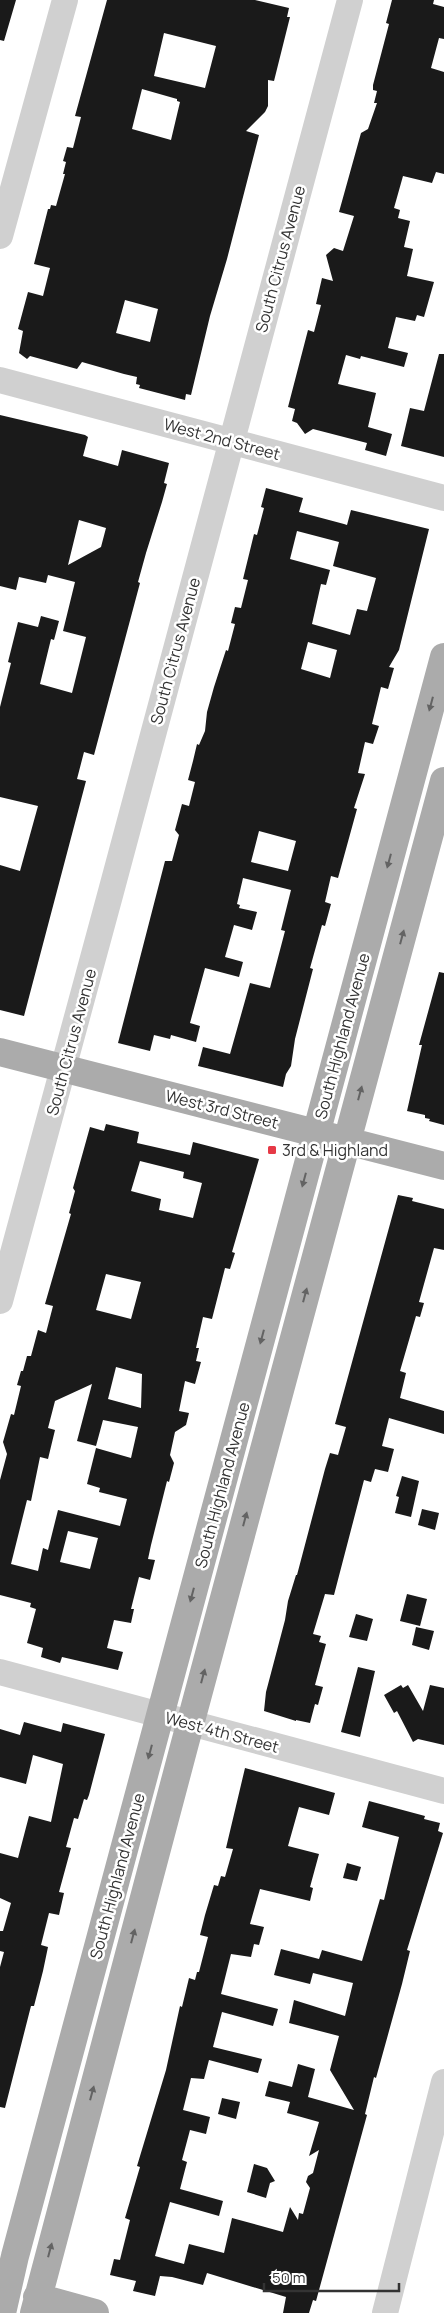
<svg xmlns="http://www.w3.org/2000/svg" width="444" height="2313" viewBox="0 0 444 2313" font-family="Manrope,sans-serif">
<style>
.building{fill:#1a1a1a;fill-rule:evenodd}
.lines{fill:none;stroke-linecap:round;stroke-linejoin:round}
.minor{stroke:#d0d0d0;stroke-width:26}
.major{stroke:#ababab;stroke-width:28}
.oneway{fill:#636363}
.poi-dot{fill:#e63946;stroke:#fff;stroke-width:2}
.labels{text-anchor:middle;stroke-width:5;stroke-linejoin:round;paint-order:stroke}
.street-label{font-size:16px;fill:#333;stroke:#fff}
.poi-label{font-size:16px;fill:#333;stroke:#fff;text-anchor:start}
</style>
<rect width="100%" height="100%" fill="#fff"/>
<!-- building -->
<path class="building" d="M0,0h16l-12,41 -4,-1z
M107,0h148l34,8 -2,9h3l-16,64 -6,-1v26l-3,6 -19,19 13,4 -32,124 -17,57 -19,79 -5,-1 -1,6 -46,-12 1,-3 -4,-1 1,-7 -13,-3 -42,-12 -5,7 -47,-13 -3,3 -8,-6 4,-22 -5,-2 10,-37 15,4 7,-28 -16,-4 14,-55h2l1,-4 5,1 9,-32h-2l3,-12 -3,-1 4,-14 6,1 8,-31 -6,-1zM164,33l52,13 -11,42 -51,-12zM142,89l35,10v2l3,1 -9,38 -39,-11zM125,300l33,9 -8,33 -34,-9z
M392,0h42l-1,4 11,3v32l-5,-1 -8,30 13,4v102l-8,-2 -4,11 -29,-7 -9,32 6,2 -2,8 12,3 -6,26 9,2 -6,27 27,6 -10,35 -7,-2 -2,6 -19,-4 -8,31 20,5 -4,14 -43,-11 -1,3 -14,-4 -8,29 38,9 -8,34 24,7 -6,22 -21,-6 2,-7 -54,-14 -8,5 -8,-11 -5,-2 3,-12 -7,-2 20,-77 6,2 7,-27 -5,-1 6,-26 11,3 -7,-26 8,-7 9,3 11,-35 -15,-4 22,-79 7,-4 9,-26h-3l3,-12 -4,-1v-5l16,-61 -3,-1z
M439,354h5v103l-43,-11 9,-38 14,3z
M0,415l85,20 3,2 -5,19 35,10 4,-16 47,13 -5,20 3,1 -5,18 -16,51 -8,29 2,1 -46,172 -10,-3 -7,27 9,2 -62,235 -24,-6v-145l20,6 18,-65 -38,-9v-90l11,-44 -3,-1 10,-40 20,5 3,-11 18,5 -5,19 -3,-1 -11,45 32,9 14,-56 -23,-6 12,-49 -27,-7 -2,8 -27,-6 -3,13 -16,-4zM79,520l27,8 -5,19 -33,18z
M266,488l37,10 -4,14 45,12 3,1 4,-15 78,19 -30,121 -10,17 5,1 -6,21 -7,-2 -9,37 7,2 -6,18 -8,-2 -7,31 7,1 -11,34 3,1 -19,69 -7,-2 -6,26 6,2 -6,22 -3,-1 -12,43 3,1 -18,70 -4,27 -5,8 -3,13 -85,-21 5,-19 27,7 20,-71 20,5 15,-57 -4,-1 10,-40 -48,-12 -6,26 3,1 -1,3 18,4 -5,18 -18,-5 -9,32 18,5 -4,15 -34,-9 -15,55 10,3 -4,16 -25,-7 -1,4 -16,-4 -4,16 -32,-8 47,-182h7l7,-26 -4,-5 7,-26 7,2 6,-24 -7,-2 5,-19 4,-17 2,1 6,-14 2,-19 7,-25 12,-37 2,1 7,-27 -4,-1 4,-16 6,1 7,-28 -5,-1 11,-45 3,1 7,-27 -3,-1zM297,531l42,11 -6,24 43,12 -9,33 -10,-2 -7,26 -38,-11 9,-40 5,1 4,-15 -40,-11zM308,642l29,8 -7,28 -29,-9zM259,831l37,10 -8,30 -37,-9z
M439,972l5,1v152l-15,-4 1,-2 -5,-1v-3l-18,-4 15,-66h-3z
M106,1124l33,8 -2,11 53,12 3,-13 66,17 -27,93 3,1 -5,16 -5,-1 -13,51 -9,-2 -7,31h3l-3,13 5,1 -6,22 -10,-3 -6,30 10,2 -3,12 -11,7 -5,23 4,8 -5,19 -2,-1 -16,64 -3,14 7,1 -5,20 -11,-3 -8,32h3l-3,14 -17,-3 -7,28 16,4 -5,18 -56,-13 -2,6 -19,-6 2,-9 -16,-5 9,-34 -6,-2 1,-4 -31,-8v-115l7,-26 -4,-12 8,-28 3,1 7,-29 -4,-1 4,-14h2l4,-15h4l7,-26 8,3 7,-27 -8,-2 26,-90 -2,-1 6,-22 -2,-3 17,-61 14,4zM140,1161l44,11 -1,6 19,5 -9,35 -34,-8 2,-11 -30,-8zM106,1274l35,8 -10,37 -35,-9zM116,1367l26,7 -1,34 -33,-9zM92,1384l-15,57 19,5 7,-26 35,7 -7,31 -35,-10 -9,36 13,4 -1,4 28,7 -7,27 -62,-16 -10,40 -5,-2 -5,23 -27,-7 16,-64 4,1 9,-44 8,2 7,-29 -7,-2 7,-27zM68,1531l30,7 -8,31 -30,-7z
M398,1195l15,3 -1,3 32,8v41l-10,-2 -15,54 5,1 -4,14 -4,-1 -16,55 6,2 -6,25 44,13v23l-55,-16 -7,28 12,3 -6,23 -13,-3 -4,13 -7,-2 -30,115 -9,-1 -12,40 8,2 -2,6 7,2 -11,41 8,2 -5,18 -3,-1 -5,19 -14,-3v1l-32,-10 2,-19 19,-72 3,-19 8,-26h1l28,-106 5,-16 8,2 8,-28 -11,-3z
M402,1476l17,5 -8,36 -16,-4 4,-16 -3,-1z
M422,1509l17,4 -4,17 -17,-5z
M407,1594l20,5 -7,27 -20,-5z
M356,1614l17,5 -6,22 -18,-4z
M416,1627l18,4 -5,19 -17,-5z
M358,1667l17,4 -15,66 -19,-5z
M401,1685l2,3 5,-3 15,26 7,-26 14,3v57l-26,-6 -5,3 -16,-31 -3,2 -10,-18z
M24,1722l37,10 2,-9 42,11 -16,61 -2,5 -3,-1 -6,20 -4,-1 -8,29 5,1 -12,44 5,1 -5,22 -10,-2 -8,32 7,2 -5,24 -9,35h-3l-26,102 -5,-1v-140l4,-15 -4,-1v-20h3l8,-28 -11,-5v-45l18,5 11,-42 22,6 12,-58 -30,-9 -7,29 -26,-7v-48l20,6z
M245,1768l90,25 -6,22 -30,-8 -11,39 31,8 -9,33 3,1 -3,13 -50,-12 -10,35 14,3 -5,18 -5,-1 -3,13 -20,-3 -10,40 57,15 -5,17 -51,-14 -9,35 49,12 -4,14 -49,-13 -5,19 -13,-1 -8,32 27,7 -4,17 -16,-4 -8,30 5,2 -7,27 43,12 -4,15 -49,-14 -15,54 29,8 5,-20 35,9 8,-35 51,14 7,-25 8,13 1,-7 4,1 7,-26 -4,-6 2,-6 5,-3 6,-23 -10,6 10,-34 -32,-9 3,-11 -25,-6 4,-15 23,6 6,-23 17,5 -7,28 46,13 -24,-40 9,-34 -50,-13 5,-23 51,16 8,-33 -40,-10 -3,11 -36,-9 7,-26 38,10 3,-9 40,11 18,-62 4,1 15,-63 -37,-10 7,-26 56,15 -1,3 16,4 -2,8 5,2 -36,117 3,1 -8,33 -26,94 -2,-1 -9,37 2,1 -51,186 -3,-1 -4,13h-26l3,-16 -79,-24 -4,12 -31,-8 -12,-1 -5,20 -22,-5 3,-10 -26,-6 4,-16 6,1 10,-40 -5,-2 15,-51 -3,-1 29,-96 14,-64 2,1 7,-29 6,2 2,-8h2l9,-35 -8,-2 5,-20 9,-30 4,1 3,-10 4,1 8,-28 -7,-1z
M347,1863l14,4 -4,14 -14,-3z
M222,2098l18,4 -4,17 -18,-5z
M254,2164l13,4 8,13 -5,2 -4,15 -19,-6z"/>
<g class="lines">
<!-- minor -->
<path class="minor" d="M0,236l65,-236
M0,380l444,118
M0,1301c119,-433 232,-867 350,-1301
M0,1672l444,119
M385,2313l59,-231"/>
<!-- major -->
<path class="major" d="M0,1052l444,114
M37,2297l58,16
M2,2313l13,-57 429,-1599
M34,2313l151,-570 259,-962"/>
</g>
<!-- one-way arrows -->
<defs><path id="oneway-solid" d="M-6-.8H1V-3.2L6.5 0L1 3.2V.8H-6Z" transform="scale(1.25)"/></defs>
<g class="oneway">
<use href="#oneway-solid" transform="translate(431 704) rotate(105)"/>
<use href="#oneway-solid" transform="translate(389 861) rotate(105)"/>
<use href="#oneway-solid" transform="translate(402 937) rotate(-75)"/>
<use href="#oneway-solid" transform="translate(360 1093) rotate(-75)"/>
<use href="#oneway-solid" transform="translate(304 1180) rotate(105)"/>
<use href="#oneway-solid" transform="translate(305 1295) rotate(-75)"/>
<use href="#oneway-solid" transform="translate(262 1337) rotate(105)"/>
<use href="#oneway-solid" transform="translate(245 1519) rotate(-75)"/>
<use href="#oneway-solid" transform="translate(192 1595) rotate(105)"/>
<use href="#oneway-solid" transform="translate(203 1676) rotate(-75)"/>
<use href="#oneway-solid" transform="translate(150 1752) rotate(105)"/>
<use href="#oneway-solid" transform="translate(133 1936) rotate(-75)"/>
<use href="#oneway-solid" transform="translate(92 2093) rotate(-75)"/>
<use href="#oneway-solid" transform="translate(50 2250) rotate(-75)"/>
</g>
<!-- markers -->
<rect class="poi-dot" x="267" y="1145" width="10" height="10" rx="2.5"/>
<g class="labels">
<!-- street labels -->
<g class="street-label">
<text transform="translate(280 259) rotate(-75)" y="6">South Citrus Avenue</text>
<text transform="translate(222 439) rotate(15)" y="6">West 2nd Street</text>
<text transform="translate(175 651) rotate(-75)" y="6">South Citrus Avenue</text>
<text transform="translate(342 1036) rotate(-75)" y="6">South Highland Avenue</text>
<text transform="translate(71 1042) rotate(-75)" y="6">South Citrus Avenue</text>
<text transform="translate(222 1109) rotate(14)" y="6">West 3rd Street</text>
<text transform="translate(222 1485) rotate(-75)" y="6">South Highland Avenue</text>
<text transform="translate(222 1732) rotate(15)" y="6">West 4th Street</text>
<text transform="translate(117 1876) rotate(-75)" y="6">South Highland Avenue</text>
</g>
<!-- poi labels -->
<g class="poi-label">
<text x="282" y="1156">3rd &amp; Highland</text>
</g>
</g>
<!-- scale -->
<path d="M264 2283v8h135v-8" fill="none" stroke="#333333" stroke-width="2.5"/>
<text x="272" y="2283" font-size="15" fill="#333333" stroke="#ffffff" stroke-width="4" paint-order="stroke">50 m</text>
</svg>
